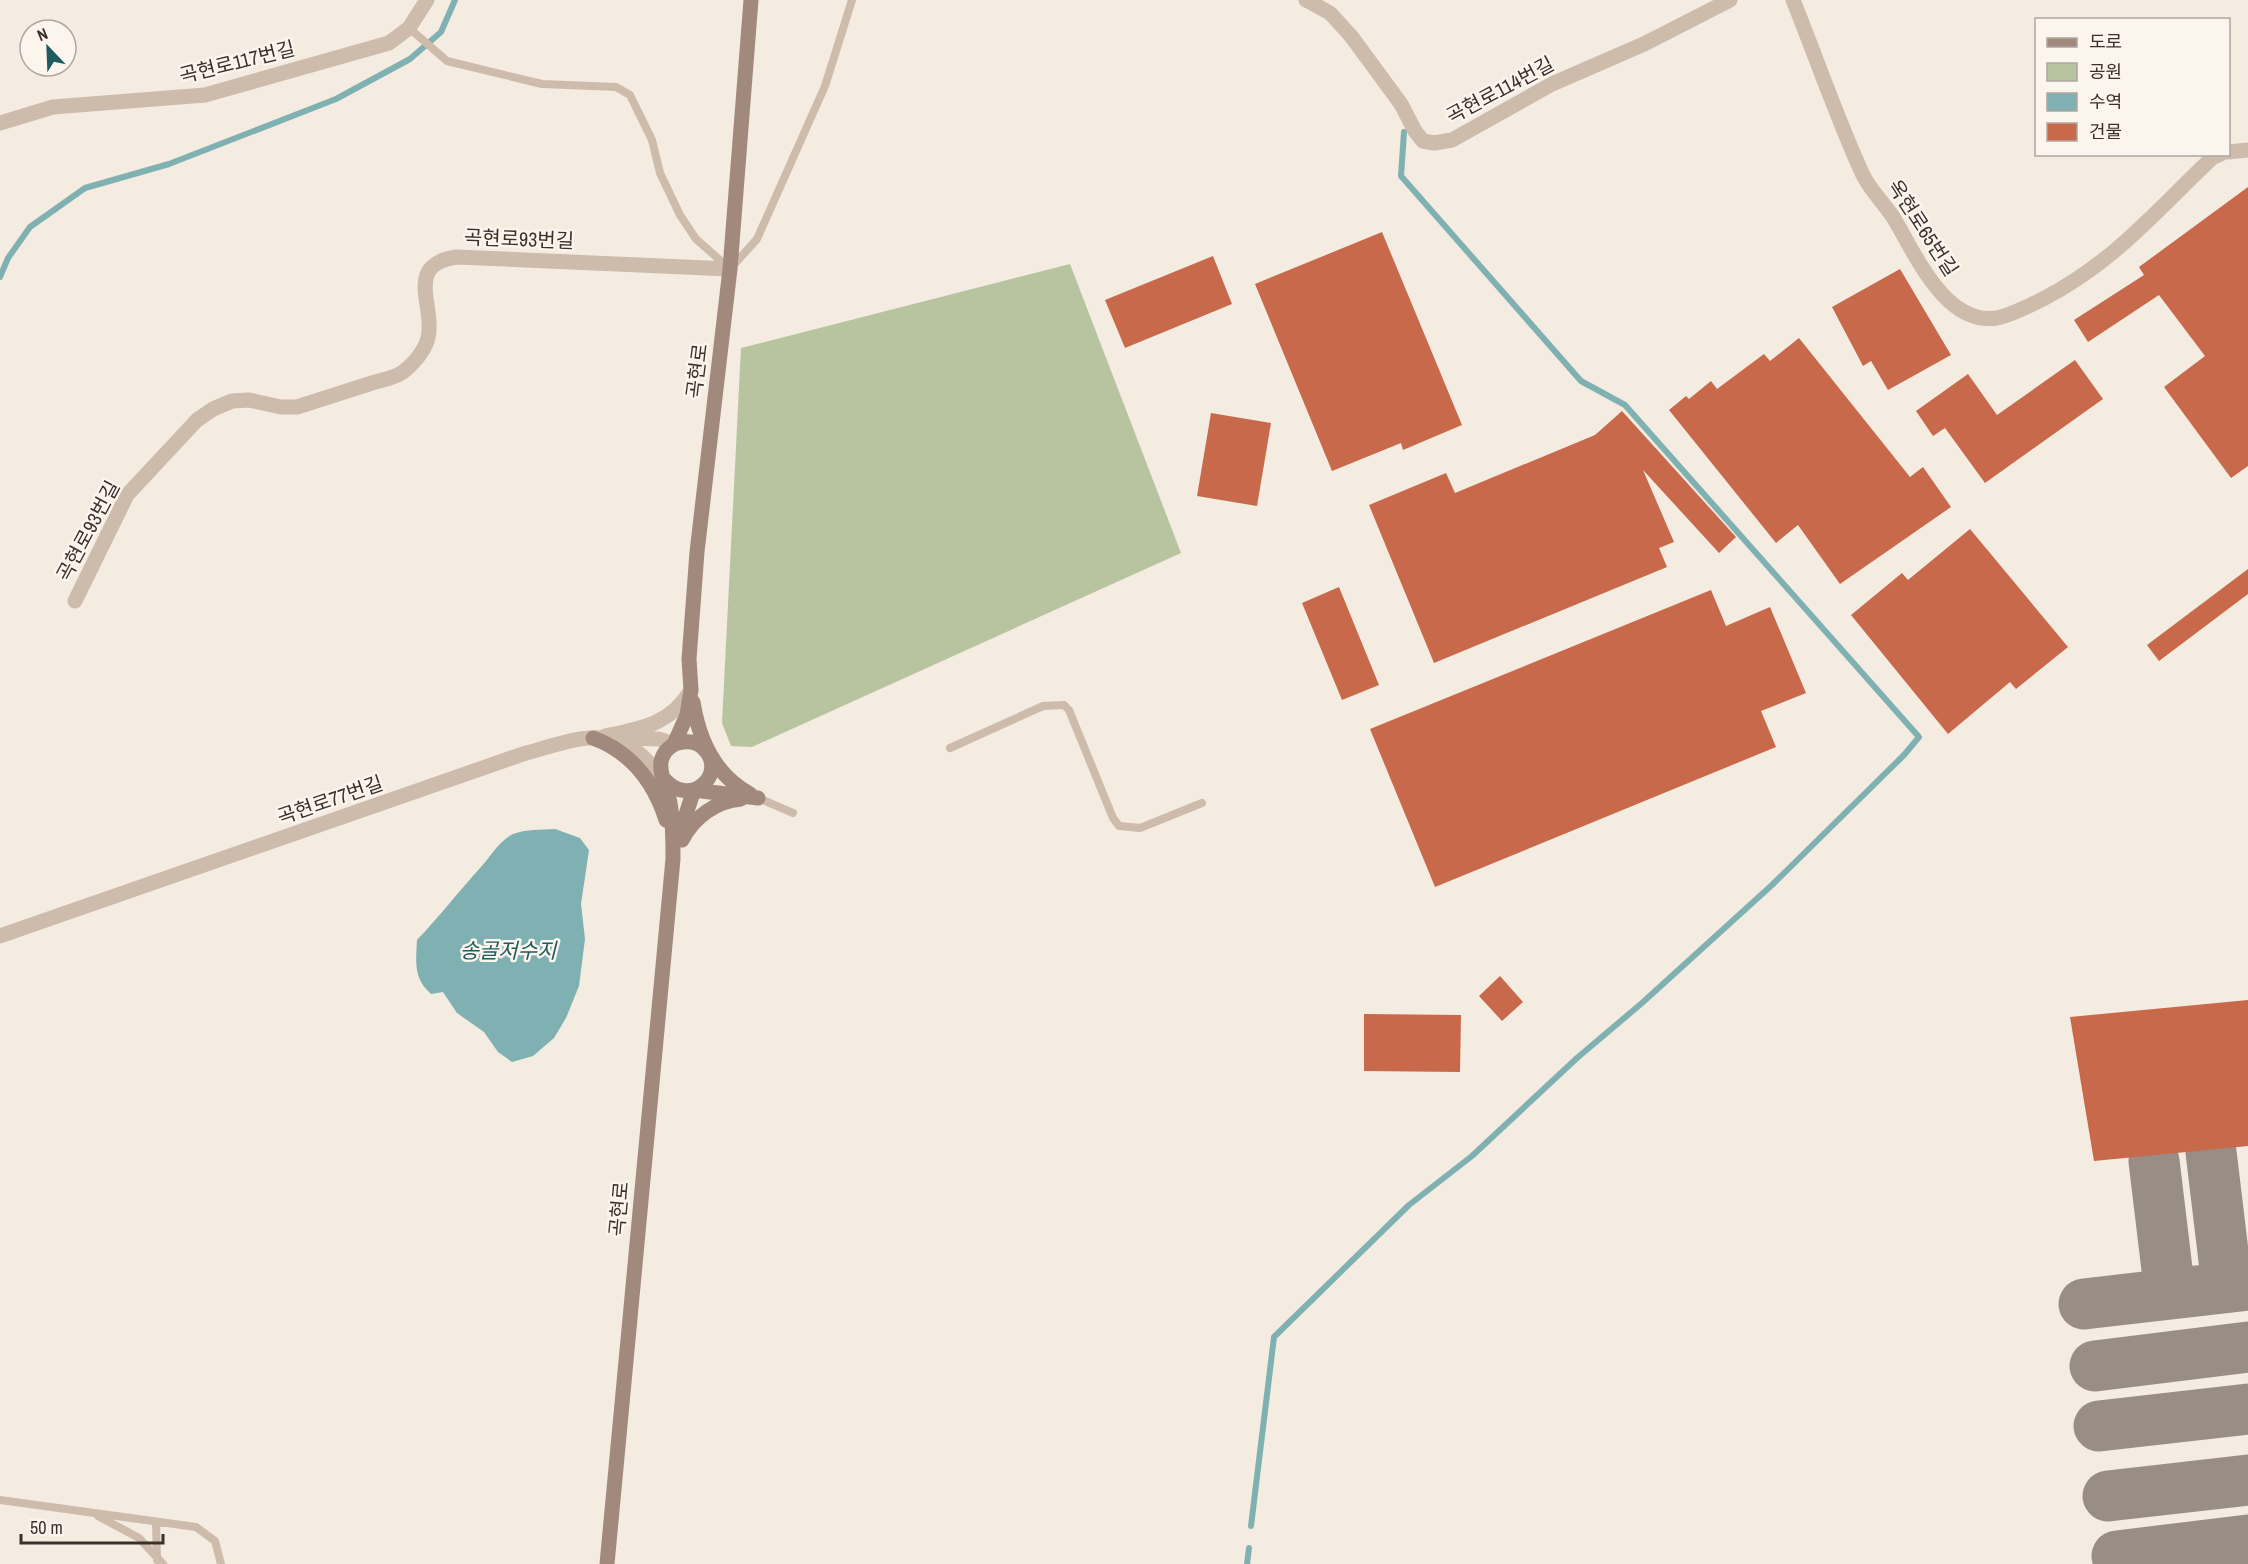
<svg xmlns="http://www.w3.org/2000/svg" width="2248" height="1564" viewBox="0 0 2248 1564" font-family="'Archivo Narrow','Noto Sans KR',sans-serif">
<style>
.green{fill:#b8c4a0}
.water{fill:#7fb0b2}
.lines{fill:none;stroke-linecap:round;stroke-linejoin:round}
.stream{stroke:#7fb0b2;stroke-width:6}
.taxiway{stroke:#988e86;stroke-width:51}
.building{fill:#c8694b}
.service{stroke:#cdbbac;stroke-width:8}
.minor{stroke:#cdbbac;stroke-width:15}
.tertiary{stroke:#cdbbac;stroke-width:15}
.secondary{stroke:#a18a7d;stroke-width:15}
.labels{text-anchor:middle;stroke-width:5;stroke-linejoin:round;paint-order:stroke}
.street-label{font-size:20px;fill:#3b302b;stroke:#fbf5ee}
.water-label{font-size:21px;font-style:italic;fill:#1f5a5e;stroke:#fbf5ee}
</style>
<rect width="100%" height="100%" fill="#f4ebe1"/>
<!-- green -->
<path class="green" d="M1070,264l111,289 -429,194 -21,-1 -9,-23 19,-375z"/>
<!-- water -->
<path class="water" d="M555,829l25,9 9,12 -8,54 4,35 -6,47 -13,32 -12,20 -21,18 -21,6 -14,-10 -14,-20 -27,-19 -14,-21 -12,2c-18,-16 -15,-32 -14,-54 23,-24 42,-49 64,-73 11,-12 17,-25 32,-33 13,-5 28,-4 42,-5z"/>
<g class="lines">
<!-- stream -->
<path class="stream" d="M0,277l8,-19 22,-31 55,-39 84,-24 167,-65 74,-40 31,-27 14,-32
M1251,1526l23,-189 135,-132 63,-49 105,-98 65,-55 130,-118 132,-130 15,-18 -294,-332 -44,-24 -180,-205 3,-44
M1247,1564l2,-16"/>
<!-- taxiway -->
<path class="taxiway" d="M2211,1152l16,133
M2154,1161l16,133
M2084,1304l164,-19
M2095,1366l153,-19
M2099,1426l149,-17
M2108,1496l140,-16
M2117,1556l131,-16"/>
</g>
<!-- building -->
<path class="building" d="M2248,187v279l-17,12 -67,-91 41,-31 -46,-61 -71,47 -14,-22 70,-45 -5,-8z
M1382,232l80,193 -59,25 -2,-7 -69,28 -77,-187z
M1213,256l19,48 -107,44 -20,-48z
M1900,269l51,86 -63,35 -17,-29 -8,5 -31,-59z
M1799,338l111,139 13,-10 28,40 -111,77 -42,-59 -22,18 -107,-133 17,-14 3,3 22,-18 6,8 47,-35 6,7z
M2075,360l28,39 -118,84 -40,-55 -12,8 -17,-25 52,-37 29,41z
M1622,411l114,126 -17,16 -76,-83 31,72 -15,6 8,19 -233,96 -65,-158 77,-32 9,20 140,-58z
M1211,413l60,10 -14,83 -60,-10z
M1970,529l98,118 -52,42 -6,-7 -62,52 -97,-119 51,-42 6,7z
M2248,569v25l-89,67 -12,-16z
M1339,587l40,98 -37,15 -40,-97z
M1711,590l15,36 44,-19 36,86 -45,18 15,36 -341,140 -65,-158z
M1500,976l23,26 -21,19 -23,-25z
M2248,1000v146l-154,15 -24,-144z
M1364,1014l97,1 -1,57 -96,-1z"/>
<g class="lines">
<!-- service -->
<path class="service" d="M409,28l38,33 95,23 74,3 14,8 22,45 8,33 20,42 16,24 34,30 27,-30 68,-153 27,-86
M950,748l93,-42 21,-1 5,5 44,108 6,8 21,2 62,-25
M758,798l35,15
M0,1500l196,27 19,14 6,23
M98,1516l41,22 24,26
M156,1522l1,38"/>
<!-- minor -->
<path class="minor" d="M1306,0l24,13 21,23 50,68 14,27 8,10 11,2 18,-3 100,-56 92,-40 86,-44
M1793,0c23,57 43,116 69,173 7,16 21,29 31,44 22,36 52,109 104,101 15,-3 32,-12 46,-19 71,-37 112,-87 169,-141l9,-4
M0,123l53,-16 152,-12 184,-52 20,-15 18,-28
M2228,152l20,-2
M75,601l52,-106 70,-75 16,-11 19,-8 17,-1 32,7h16c25,-8 50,-16 75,-24 10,-3 23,-5 31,-11 9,-7 18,-17 23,-28 14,-33 -26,-78 30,-87l274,12"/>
<!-- tertiary -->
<path class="tertiary" d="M605,736c36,-7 66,-12 86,-46
M629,738l30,1 15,5
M0,936l523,-182c31,-8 69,-25 100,-11 17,7 30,25 42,37"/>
<!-- secondary -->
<path class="secondary" d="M693,702c6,38 22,73 57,92
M593,738c38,14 61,44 73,82
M674,744l13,-29 4,-25 -2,-31 8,-107 33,-283 21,-269
M682,840c12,-23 34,-39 59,-41
M677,841l17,-51 64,8
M607,1564l66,-705c0,-19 0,-38 -3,-56 -2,-13 -11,-28 -9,-41 2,-11 11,-19 22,-20 8,-1 16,1 21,7 24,24 -13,60 -39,31"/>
</g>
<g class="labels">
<!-- street labels -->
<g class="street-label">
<text transform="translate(237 62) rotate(-14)" y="7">곡현로117번길</text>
<text transform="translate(1500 90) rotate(-28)" y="7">곡현로114번길</text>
<text transform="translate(1923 228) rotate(57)" y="7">옥현로65번길</text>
<text transform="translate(519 239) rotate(2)" y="7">곡현로93번길</text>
<text transform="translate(697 371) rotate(-83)" y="7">곡현로</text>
<text transform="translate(88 531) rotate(-62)" y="7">곡현로93번길</text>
<text transform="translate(330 800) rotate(-19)" y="7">곡현로77번길</text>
<text transform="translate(619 1209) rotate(-85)" y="7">곡현로</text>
</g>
<!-- water labels -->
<g class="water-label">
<text x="508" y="958">송골저수지</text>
</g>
</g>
<!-- legend -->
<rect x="2035" y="18" width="195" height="138" fill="#fbf5ee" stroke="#aea6a0" stroke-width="1.5"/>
<rect x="2047" y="38" width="30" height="9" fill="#a18a7d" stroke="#aea6a0" stroke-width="1.5"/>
<text x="2089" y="48" font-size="18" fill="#3b302b">도로</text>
<rect x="2047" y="63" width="30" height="18" fill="#b8c4a0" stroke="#aea6a0" stroke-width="1.5"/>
<text x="2089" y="78" font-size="18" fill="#3b302b">공원</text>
<rect x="2047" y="93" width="30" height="18" fill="#7fb0b2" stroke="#aea6a0" stroke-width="1.5"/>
<text x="2089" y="108" font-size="18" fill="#3b302b">수역</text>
<rect x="2047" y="123" width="30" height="18" fill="#c8694b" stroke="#aea6a0" stroke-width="1.5"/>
<text x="2089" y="138" font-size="18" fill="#3b302b">건물</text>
<!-- north arrow -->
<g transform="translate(48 48) rotate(337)"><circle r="28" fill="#fbf5ee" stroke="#aea6a0" stroke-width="1.5"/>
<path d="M0-4.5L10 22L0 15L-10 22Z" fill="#1f5a5e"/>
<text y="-9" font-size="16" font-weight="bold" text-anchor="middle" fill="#3b302b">N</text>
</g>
<!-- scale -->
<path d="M21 1534v9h142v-9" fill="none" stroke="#3b302b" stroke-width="3"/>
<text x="30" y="1534" font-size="18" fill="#3b302b" stroke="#fbf5ee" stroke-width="4.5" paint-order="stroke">50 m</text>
</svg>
